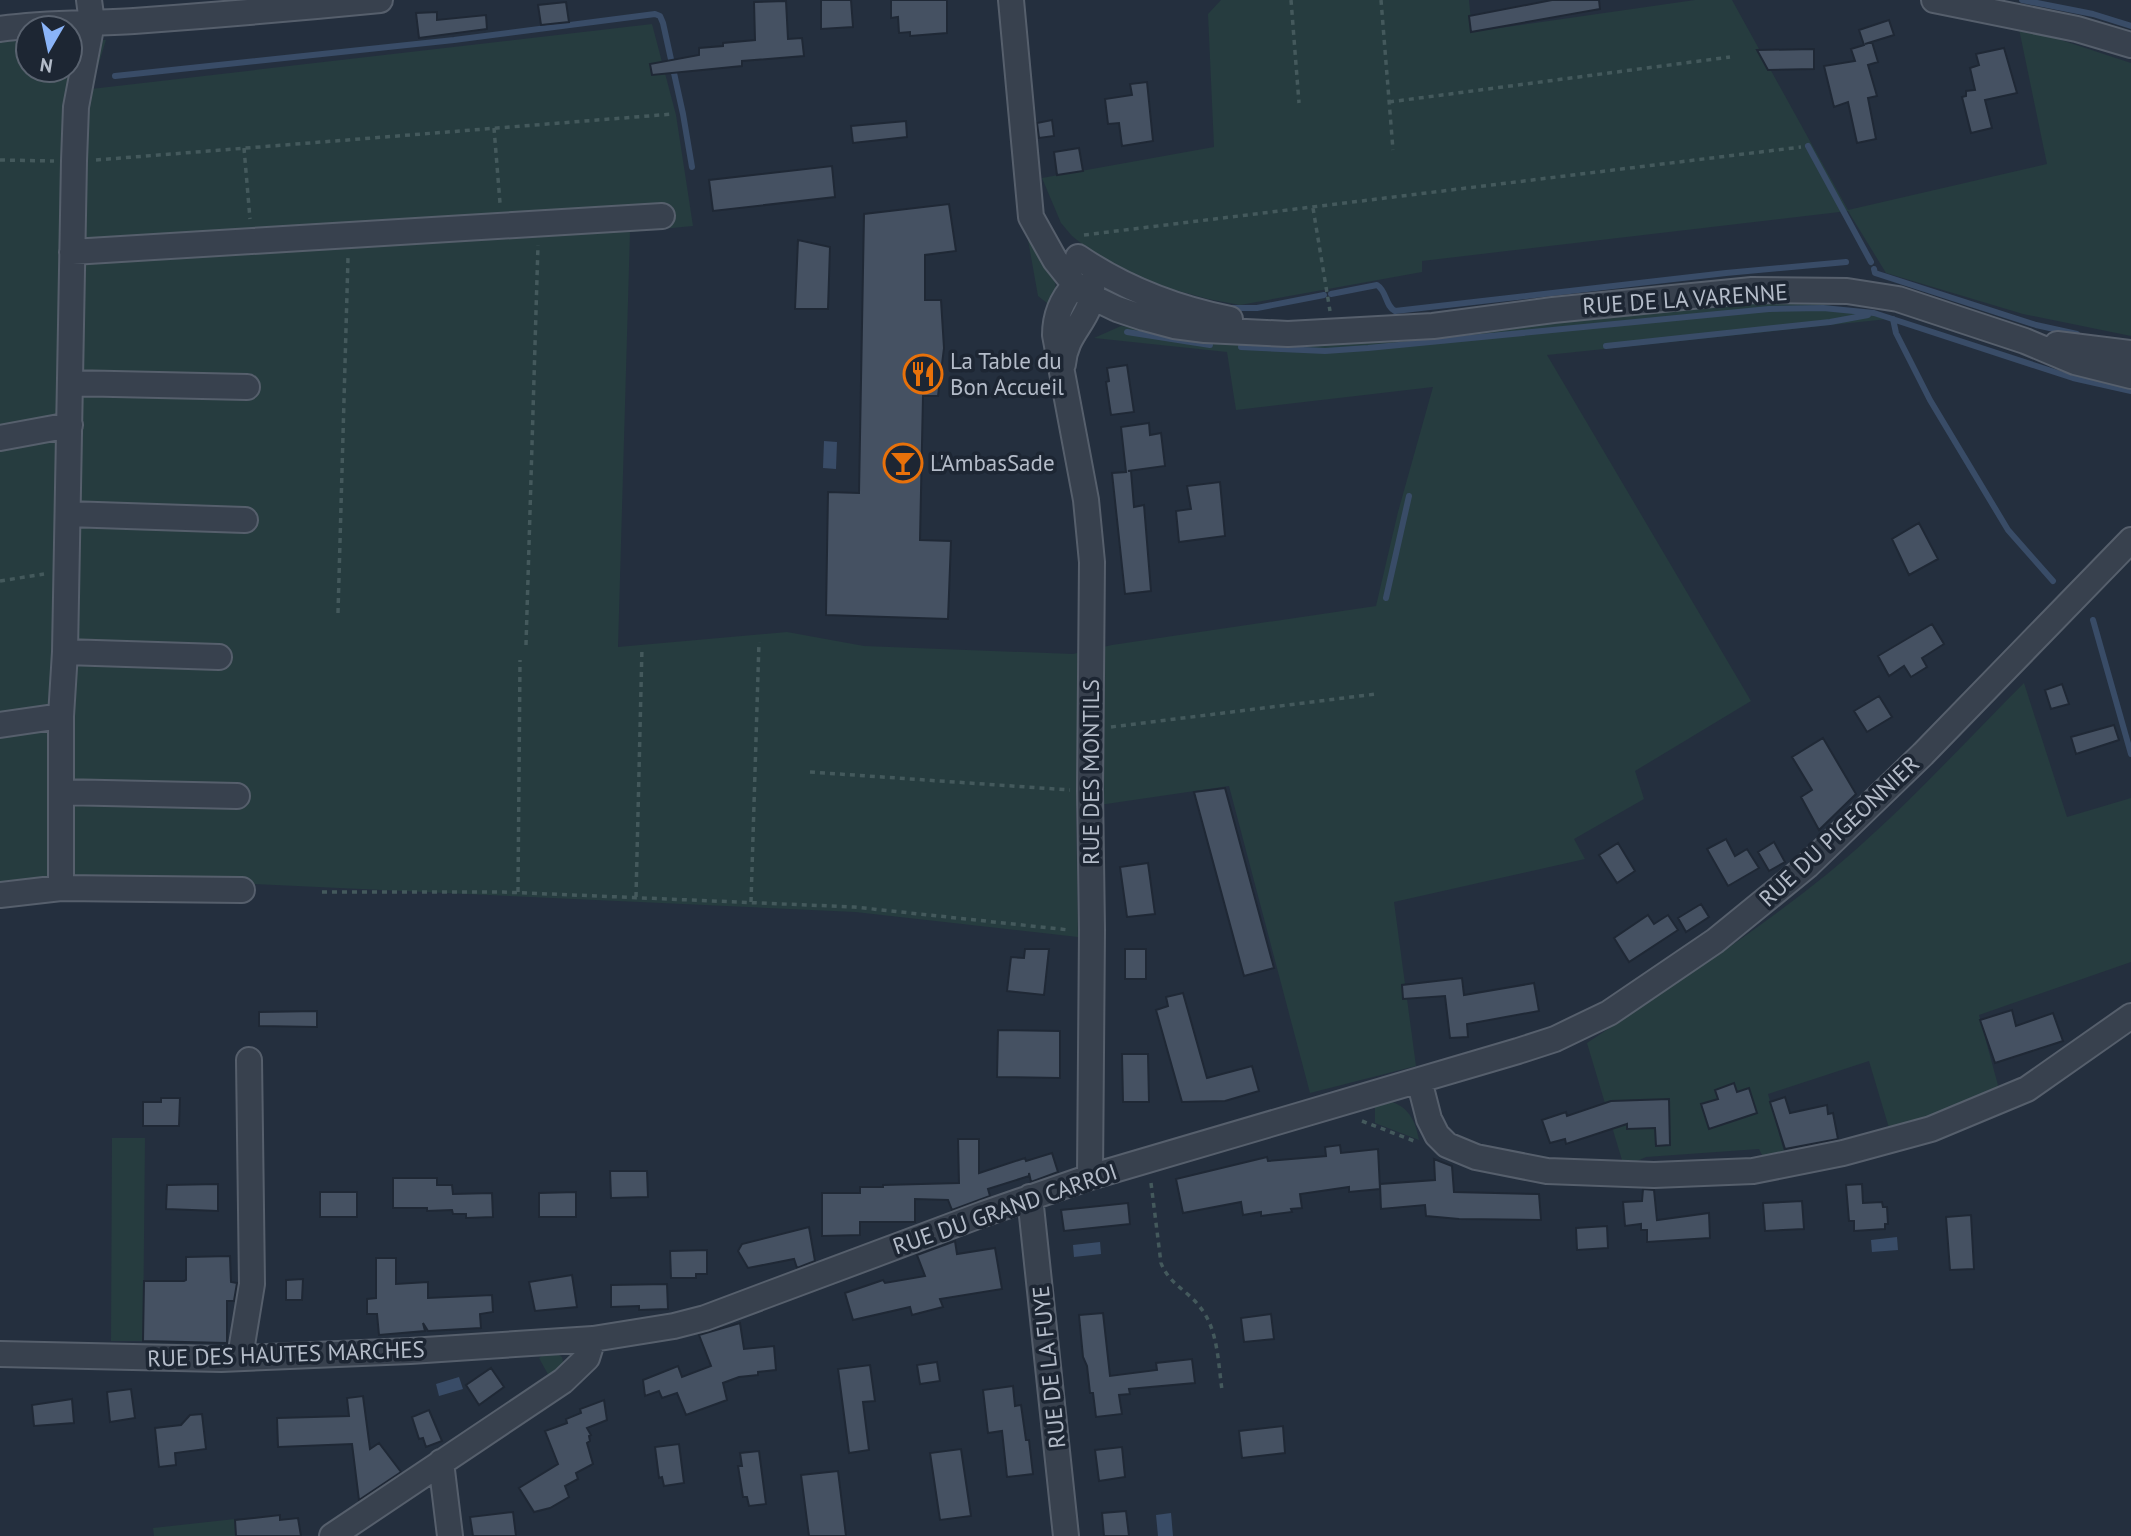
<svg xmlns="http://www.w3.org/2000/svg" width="2131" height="1536" viewBox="0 0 2131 1536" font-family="'PT Sans',sans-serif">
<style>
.green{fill:#263c3f}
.water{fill:#394c67}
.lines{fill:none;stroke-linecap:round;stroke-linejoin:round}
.stream{stroke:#394c67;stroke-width:6}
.building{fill:#455162;stroke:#1f2835;stroke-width:2}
.minor-casing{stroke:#565f6c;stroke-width:28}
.path{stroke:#44595c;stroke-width:3.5;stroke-dasharray:5 5;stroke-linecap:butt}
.minor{stroke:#38414e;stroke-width:24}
.labels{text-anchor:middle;stroke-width:7;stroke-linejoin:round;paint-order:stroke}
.street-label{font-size:23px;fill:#b4bcc9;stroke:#1d2633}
.poi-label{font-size:23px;fill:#b4bcc9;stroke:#1d2633;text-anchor:start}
</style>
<rect width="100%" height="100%" fill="#242f3e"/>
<!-- green -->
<path class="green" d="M1221,0h248l3,32 223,-32h37l116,210 199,-46 -28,-135 36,9 76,25v273l-108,-22 -137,-41 -38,-62 -426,50v11l-182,33 -32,-6 -37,-10 -50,-19 -29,-18 -20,-16 -11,-13 -19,-45 172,-31 -6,-133z
M652,24l24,91 17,111 -63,6 -12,415 169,-15 77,14 209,8 39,-9 264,-39 22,-94 35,-125 -197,23 -9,-58 -133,-14 27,-12 103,17 99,1 95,-7 379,-39 91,21 -341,36 204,346 -116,70 9,28 -70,40 11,20 -191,43 22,164 -106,27 -81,-307 -123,18 -30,2 2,131 -223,-25 -603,-28 -252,7v-851l28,-3v33h42v-34l8,4h28l-15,49z
M1025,223l28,51 4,18 -5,15 -14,-11z
M2024,683l43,134 64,-19v164l-152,53 20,74 -72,28 -38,11 -20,-67 -101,33 17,61 -22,2 -4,-8 -113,8 -22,10 -37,-124c81,-54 163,-107 239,-168 71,-58 133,-127 198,-192z
M1392,1102c18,6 24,21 27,38l-44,-17v-17z
M112,1138h33l-2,203h-32z
M556,1353l6,4 2,9 -14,12 -11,-20 5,-4z
M235,1519l3,17h-84l-1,-8z"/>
<!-- water -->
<path class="water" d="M824,441l13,1 -1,27 -13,-1z
M1897,1237l1,13 -26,2 -1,-12z
M1100,1242l1,12 -27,3 -1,-12z
M459,1377l4,12 -24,7 -3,-12z
M1171,1513l2,23h-15l-2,-21z"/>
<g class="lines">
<!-- stream -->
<path class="stream" d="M2022,0l71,14 38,12
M115,76l339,-36 201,-26 5,2 3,7 20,91 9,53
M1808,146l63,116
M1874,269l1,4 161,52 41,9
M1331,294l46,-9c10,6 8,21 18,26l331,-38 120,-11
M1228,308h29l67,-13
M1893,319l3,14 34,67 78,130 45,51
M1127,332l83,13
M1606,346l224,-24 38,-7
M1241,347l84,4 43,-3 401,-39 54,-1 51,5 199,65 58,13
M1386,598l23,-102
M2093,620l38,134"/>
</g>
<!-- building -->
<path class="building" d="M821,0h30l2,27 -32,2z
M891,0h56v33l-37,3v-4l-11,1 -1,-16 -7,1z
M1552,0h47l1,9 -129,23 -2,-16z
M786,1l2,38 14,-1 2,18 -62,5v5l-90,9 -2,-11 49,-9v-7l24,-2v-3l32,-3 -1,-38z
M566,2l3,20 -28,3 -3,-20z
M437,12v8l49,-5 1,14 -68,9 -3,-25z
M1889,20l5,15 -29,9 7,-2 6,20 -10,3 9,31 -9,2 8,41 -19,4 -9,-41 -14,5 -10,-41 31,-5 -4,-12 13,-4 -5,-15z
M2004,48l13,45 -32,7 7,28 -21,5 -9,-36 4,-1v-5l9,-1 -5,-22 9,-3 -3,-11z
M1814,49v20l-46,1 -11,-20z
M1147,82l6,59 -31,5 -3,-23 -11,1 -3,-25 27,-4 -2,-11z
M1052,120l2,16 -15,2 -2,-15z
M906,121l1,16 -54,6 -2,-17z
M1079,148l4,23 -26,4 -3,-23z
M832,166l3,31 -122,14 -4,-31z
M949,204l7,47 -31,4v45h16l3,48 -6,48h-15l-3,144 31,1 -3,78 -122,-4 2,-123 31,1 5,-279z
M798,240l32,7 -2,62h-33z
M1127,365l7,47 -23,3 -5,-33 3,-1 -2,-13z
M1149,423l1,12 11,-2 4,33 -37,5h3l3,36 10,-2 7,86 -26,3 -13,-121 14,-1 -5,-45z
M1220,482l5,54 -46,6 -3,-31 15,-2 -4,-23z
M1919,523l19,36 -29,16 -17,-36z
M1932,624l12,20 -22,14 5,9 -16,10 -7,-11 -15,10 -11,-20z
M2062,684l7,20 -18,5 -6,-19z
M1879,696l13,21 -25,15 -13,-21z
M2114,725l5,15 -43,14 -5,-17z
M1823,738l33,56 -37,36 -18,-33 11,-7 -20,-33z
M1225,788l49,180 -30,8 -50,-184z
M1726,839l9,17 12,-7 12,19 -31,18 -21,-37z
M1774,842l11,20 -16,9 -11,-19z
M1618,843l17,28 -18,12 -18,-28z
M1148,863l7,51 -28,3 -7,-50z
M1701,904l8,13 -23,15 -8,-14z
M1648,915l6,9 14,-9 10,15 -49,32 -15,-24z
M1025,949h24l-5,46 -37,-4 4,-34 13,1z
M1125,949h21v30h-21z
M1462,978l2,17 70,-12 5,28 -72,13 1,13 -18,1 -5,-42 -42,3 -1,-14z
M1183,993l24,85 45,-12 7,25 -34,10 -43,1 -26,-92 12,-4 -2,-9z
M2012,1010l4,16 37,-13 10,28 -68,22 -15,-43z
M317,1011v16l-58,-1v-14z
M998,1030l62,1v47l-63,-1z
M1122,1054h26l1,48h-26z
M1734,1083l3,9 12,-4 8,25 -48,16 -8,-25 17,-5 -3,-9z
M1785,1097l5,16 37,-8 1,9 5,-1 5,26 -53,10 -15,-47z
M161,1098h19l-1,28h-36v-24h18z
M1669,1099l1,46 -14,1 -1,-18 -28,1v-5l-61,20 -1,-5 -15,4 -8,-23 24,-8 1,4 44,-15z
M958,1139h21v34l46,-15 1,3 26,-8 6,19 -27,10 -2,-9v3l-41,13 2,7 -38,14 -4,-10 -33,-1v23h-55v13l-38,1v-43h38v-6h23v-2l76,-2z
M1340,1145l1,8 37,-4 2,40 -31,3v-5l-49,7 2,14 -11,1 1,3 -31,4v-4l-18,3 -2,-13 -58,11 -7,-34 91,-22 1,4 58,-5 -1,-9z
M1434,1159l18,7 2,26 85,2 2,26 -82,-1 -33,-3 -1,-11 -44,4 -1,-25 55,-4z
M610,1171h37l1,26 -37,1z
M393,1178h44v7h15l1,9 39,-1 1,24 -27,1v-4h-13l-1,-4 -25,1v-3h-34z
M218,1184v27l-52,-2 1,-24z
M1862,1184l1,19 19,-1 1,5h4l1,17h-3v5l-31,2v-10h-5l-3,-36z
M1643,1189l11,1 3,30 52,-7 1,25 -63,4v-12h-6v-6l-16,2 -2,-24 19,-1z
M320,1192h37v25h-37z
M576,1192v25h-37v-24z
M1802,1201l2,28 -39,2 -2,-28z
M1128,1203l2,21 -66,7 -3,-21z
M1971,1215l3,54 -24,1 -4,-53z
M1607,1226l1,22 -31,2 -1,-22z
M809,1227l6,34 -18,7 -3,-9 -46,9 -10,-17 4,-7z
M955,1241l2,13 38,-6 7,41 -62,10 3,8 -31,8 -2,-8 -57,13 -8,-27 38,-13 2,3 40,-7 -8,-21z
M707,1250v24h-11v4h-25l-1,-27z
M230,1256l1,26 6,1 -3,18h-7v42l-84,-2 1,-60h40l2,-1v-23z
M376,1258h20v26l32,-2v16l64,-3 1,17 -13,2 1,14 -53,3 -5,-8 2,8 -46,4 -2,-21h-10v-15l9,-1z
M572,1275l5,32 -42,4 -6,-29z
M303,1279l-1,21h-16v-20z
M667,1284l1,25 -29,1v-4l-28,1v-22z
M1103,1313l7,63 47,-6 -1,-7 36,-4 3,24 -66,6 1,5 -11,1 3,19 -26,3 -3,-24h-3l-3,-27 -4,-9 -4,-42z
M1271,1314l3,25 -30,3 -3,-24z
M740,1323l4,26 30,-3 2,24 -18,2v3l-19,2 -16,6 4,17 -41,15 -9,-22 -15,5 -3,-7 -14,5 -2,-16 35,-14 4,11 29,-11 -12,-31z
M937,1362l3,19 -20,3 -3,-19z
M870,1365l5,36 -12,1 6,48 -20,3 -11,-84z
M491,1368l13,19 -25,18 -13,-20z
M1013,1386l2,20 6,-1 5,35h3l4,34 -26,3 -5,-46 -14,2 -5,-43z
M131,1389l4,29 -25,4 -3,-30z
M363,1396l7,53 9,-6 22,29 -42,28 -7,-56 -74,3 -1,-29 72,-2 -2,-18z
M72,1399l2,24 -40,3 -2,-21z
M604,1400l3,20 -20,8 4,7 -2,1 1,5 -3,2 6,21 -17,9 2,6 -13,7 4,11 -19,11 -16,4 -15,-24 39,-24 -13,-33 22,-8 -1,-4 15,-6 -1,-4z
M429,1410l13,31 -16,6 -3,-9 -4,1 -7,-22z
M202,1414l4,35 -31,4 1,12 -17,2 -4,-39 26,-3 9,-10z
M1283,1426l2,27 -43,5 -3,-27z
M679,1444l5,39 -20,3 -2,-9 -3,1 -4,-31z
M1122,1447l3,30 -26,4 -4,-31z
M961,1449l10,67 -31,4 -10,-67z
M759,1451l7,53 -17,2 -2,-9h-4l-5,-31h4l-2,-13z
M838,1471l8,65h-37l-8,-61z
M1126,1511l3,25h-25l-2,-23z
M513,1512l3,24h-43l-3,-19z
M280,1515v5l18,-2 3,18h-65l-1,-16z"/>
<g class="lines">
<defs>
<path id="minor" d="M1011,0l20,217 24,43 20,25 17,12 25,12 27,9 30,8 31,4 83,4 145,-8 120,-16 199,-20 95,1 51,8 127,42 50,21 56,14
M1934,0l143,29 54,16
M0,29c44,-7 89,-5 134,-8 82,-6 164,-13 246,-21
M72,252l590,-36
M1078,257c47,32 97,51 152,62
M1075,285c-13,14 -20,31 -20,50l31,165 6,62 -2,229 2,139 -2,247
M2057,344l74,9
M1063,364c3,-36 32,-44 29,-82
M70,383l177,4
M0,438l70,-13
M68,514l177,6
M65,652l154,5
M0,725l61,-9
M61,792l176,4
M61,888v-172l4,-64 9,-491 2,-54 16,-84 -3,-23
M0,895l61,-7 181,2
M1419,1080l10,39 8,16 10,10 29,12 71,14 107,4 99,-4 90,-18 88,-24 96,-40 104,-73
M1030,1197l36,339
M0,1354l221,5 189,-8 183,-12 81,-13 31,-8 278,-104 107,-37 428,-126 37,-12 54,-26 106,-72 92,-75 116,-112 208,-214
M240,1357l12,-73 -3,-224
M441,1462l9,74
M332,1536l231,-155 24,-23 6,-19"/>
</defs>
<!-- minor casing -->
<use href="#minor" class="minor-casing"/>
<!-- path -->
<path class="path" d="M1291,0l8,103
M1381,0l12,150
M1389,102l341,-45
M494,128l6,75
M244,148l6,71
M0,160l54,1
M96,160l577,-46
M1313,208l17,103
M1084,235l717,-88
M0,581l44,-7
M338,613l10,-355
M526,645l12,-400
M1111,727l265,-33
M810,772l260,18
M322,892h181l351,15 215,23
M518,892l2,-232
M636,897l6,-250
M751,902l8,-260
M1362,1121l52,20
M1151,1183l10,80c8,21 26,27 39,44 18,22 18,55 22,83"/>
<!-- minor -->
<use href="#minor" class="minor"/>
</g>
<!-- icons -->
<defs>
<symbol id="restaurant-ring" viewBox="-11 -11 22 22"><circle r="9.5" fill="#1d2633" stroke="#e8710a" stroke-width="1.5"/><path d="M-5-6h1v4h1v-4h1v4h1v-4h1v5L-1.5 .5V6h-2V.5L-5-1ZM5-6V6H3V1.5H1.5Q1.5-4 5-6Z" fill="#e8710a"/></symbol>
<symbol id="bar-ring" viewBox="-11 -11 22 22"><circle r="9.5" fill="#1d2633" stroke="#e8710a" stroke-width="1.5"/><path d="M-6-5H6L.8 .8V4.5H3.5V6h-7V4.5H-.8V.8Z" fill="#e8710a"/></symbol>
</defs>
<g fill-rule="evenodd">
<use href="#restaurant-ring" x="901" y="352" width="44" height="44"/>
<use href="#bar-ring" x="881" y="441" width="44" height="44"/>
</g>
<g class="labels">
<!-- street labels -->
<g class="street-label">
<text transform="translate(1685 299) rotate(-4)" y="8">RUE DE LA VARENNE</text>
<text transform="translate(1091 772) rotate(-90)" y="8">RUE DES MONTILS</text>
<text transform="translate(1839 831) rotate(-43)" y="8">RUE DU PIGEONNIER</text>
<text transform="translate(1005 1209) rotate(-19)" y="8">RUE DU GRAND CARROI</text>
<text transform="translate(286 1354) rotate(-2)" y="8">RUE DES HAUTES MARCHES</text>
<text transform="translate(1049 1367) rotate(-96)" y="8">RUE DE LA FUYE</text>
</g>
<!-- poi labels -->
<g class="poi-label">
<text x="950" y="369">La Table du<tspan x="950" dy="26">Bon Accueil</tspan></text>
<text x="930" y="471">L'AmbasSade</text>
</g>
</g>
<!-- north arrow -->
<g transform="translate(49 49) rotate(189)"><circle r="33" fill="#1d2633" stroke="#59626f" stroke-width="2"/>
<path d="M0-5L12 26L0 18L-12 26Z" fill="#8ab4f8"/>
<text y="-10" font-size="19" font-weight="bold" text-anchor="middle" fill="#b4bcc9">N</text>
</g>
</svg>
